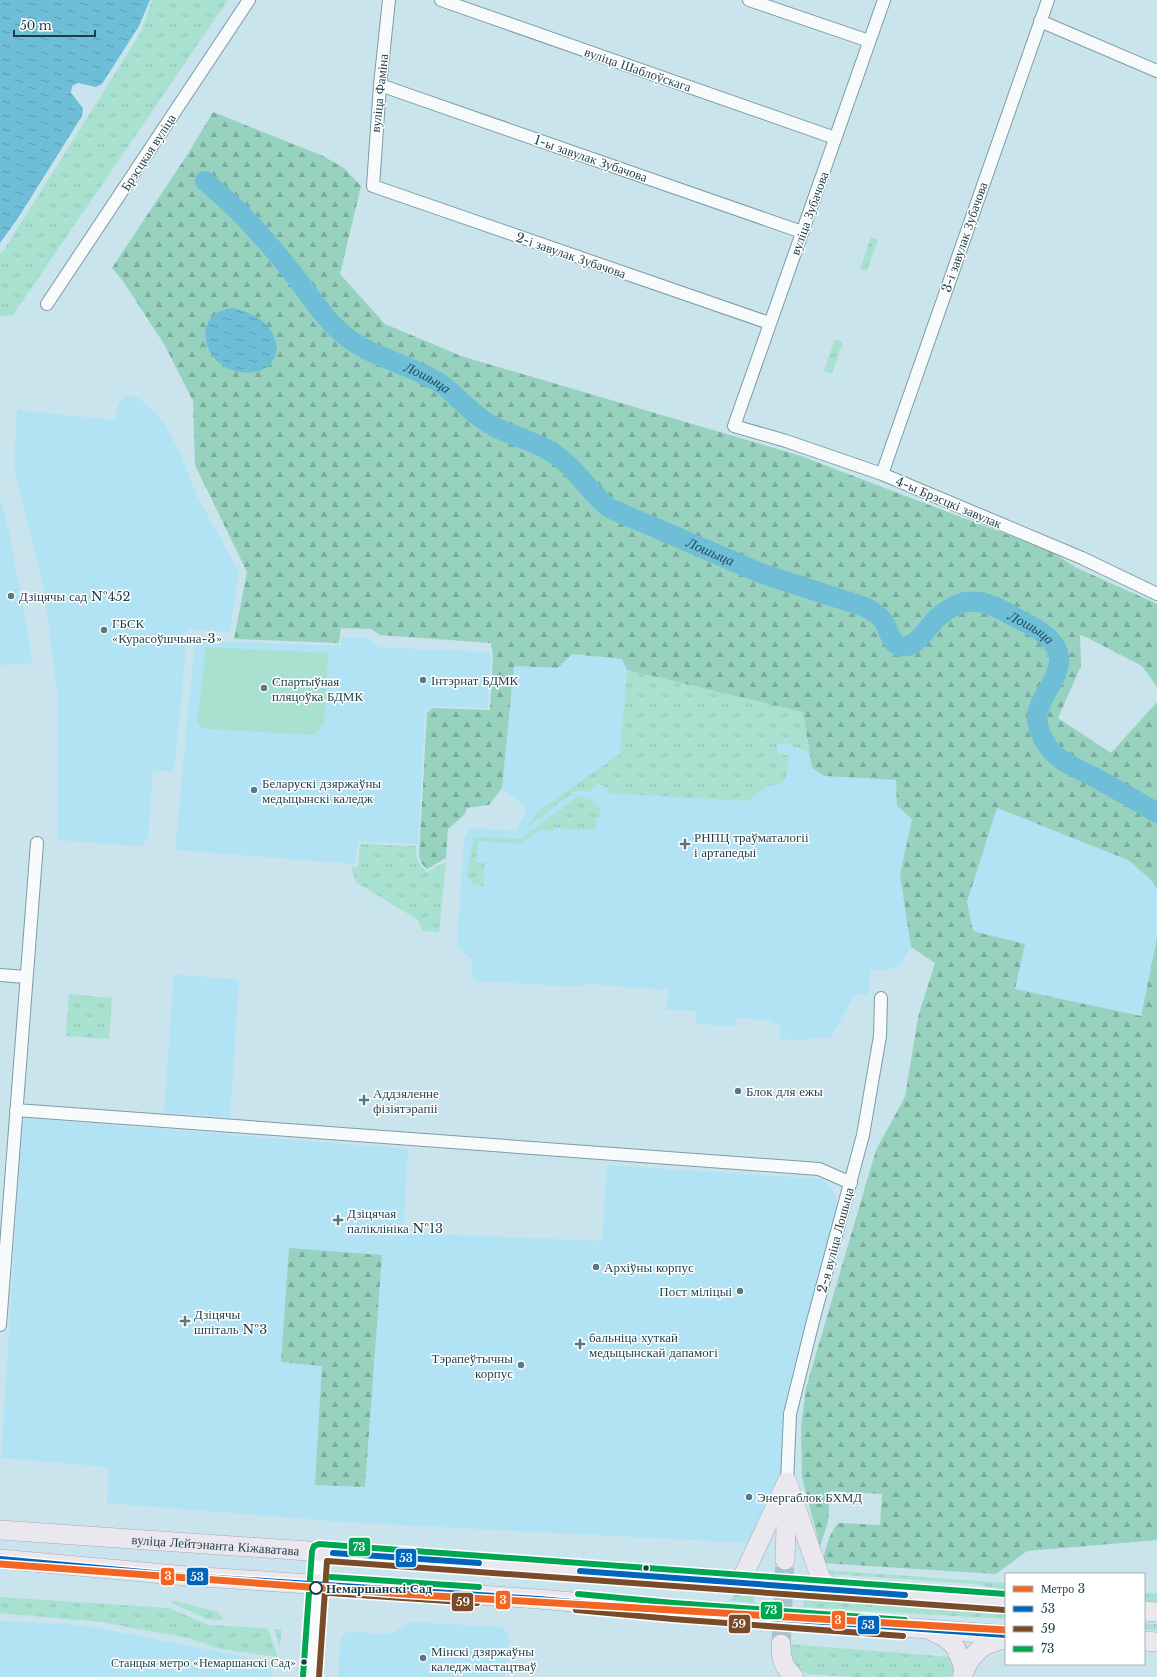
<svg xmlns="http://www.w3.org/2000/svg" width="1157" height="1677" viewBox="0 0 1157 1677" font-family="'Libre Baskerville',serif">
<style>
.built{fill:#b1e3f5}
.grass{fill:url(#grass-tufts)}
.forest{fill:url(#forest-firs)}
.garden{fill:#a8e1cf}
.water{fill:url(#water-ripples)}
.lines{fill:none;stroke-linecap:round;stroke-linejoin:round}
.river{stroke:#6ebed7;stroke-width:20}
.primary-tunnel{stroke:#a7c3cc;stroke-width:19;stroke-dasharray:19 10;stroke-linecap:butt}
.minor-casing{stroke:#7e9ba3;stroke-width:14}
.secondary-casing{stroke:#7e9ba3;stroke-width:18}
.primary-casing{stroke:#a9a8b7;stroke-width:20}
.minor{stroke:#f7fbfc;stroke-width:12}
.secondary{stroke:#f7fbfc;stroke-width:17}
.primary{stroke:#ebe7ee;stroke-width:19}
.primary-bridge-casing{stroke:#a9a8b7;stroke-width:20;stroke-linecap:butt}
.primary-bridge{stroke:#ebe7ee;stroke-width:19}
.bus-1-casing{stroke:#fff;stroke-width:9}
.bus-2-casing{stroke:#fff;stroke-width:9}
.bus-3-casing{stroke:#fff;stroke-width:9}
.bus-1{stroke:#0065bd;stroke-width:6}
.bus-2{stroke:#7a4b2a;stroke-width:6}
.bus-3{stroke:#00a651;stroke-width:6}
.metro-1-casing{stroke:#fff;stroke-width:10}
.metro-1{stroke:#f26522;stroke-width:7}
.poi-dot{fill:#597882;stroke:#fff;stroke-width:1.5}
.bus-dot{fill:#1c3e49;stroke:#fff;stroke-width:1.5}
.stop-dot{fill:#fff;stroke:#1c3e49;stroke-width:2}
.labels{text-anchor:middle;stroke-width:3;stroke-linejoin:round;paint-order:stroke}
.bus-label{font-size:12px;fill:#1c3e49;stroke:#fff;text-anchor:end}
.street-label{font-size:13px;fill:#1c3e49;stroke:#fff}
.poi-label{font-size:13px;fill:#1c3e49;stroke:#fff;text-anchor:start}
.stop-label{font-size:13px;font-weight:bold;fill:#1c3e49;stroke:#fff;text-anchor:start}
.water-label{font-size:14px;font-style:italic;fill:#214e5b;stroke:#fff}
.line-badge{stroke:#fff;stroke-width:1.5}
.badge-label{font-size:11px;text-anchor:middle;font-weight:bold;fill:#fff}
</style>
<defs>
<pattern id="grass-tufts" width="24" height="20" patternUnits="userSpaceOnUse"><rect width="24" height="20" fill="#a8e1cf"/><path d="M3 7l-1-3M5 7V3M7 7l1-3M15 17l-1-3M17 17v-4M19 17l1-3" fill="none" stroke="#90c2b3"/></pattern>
<pattern id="forest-firs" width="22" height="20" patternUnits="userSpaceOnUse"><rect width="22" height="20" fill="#97d2bf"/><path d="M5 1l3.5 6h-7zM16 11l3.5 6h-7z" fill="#7aac9d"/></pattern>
<pattern id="water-ripples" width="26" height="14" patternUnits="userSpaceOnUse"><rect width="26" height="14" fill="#6ebed7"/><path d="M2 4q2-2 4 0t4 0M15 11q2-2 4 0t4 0" fill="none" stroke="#5a9cb0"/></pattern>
</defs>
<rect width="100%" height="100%" fill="#cae4ed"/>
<!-- built -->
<path class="built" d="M126,396l12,2 17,14 10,12 15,29 16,41 43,78 -9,60 -42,-3 -5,6v7l3,6 -11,115 -2,8h-20l-5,66 -6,9h-7l-77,-6v-143l-15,-113 -29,-116 3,-58 97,10 4,-17z
M0,500l9,30 24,133 -33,2z
M341,637l28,1 8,9 111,5 3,5 -3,51 -57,-2 -6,6 -7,132 -60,-2 -3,22 -180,-14 20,-210 146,6z
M572,654l50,5 5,11 176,42 9,56 12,8 72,4 1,26 15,13 -12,56 11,72 -12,20 -17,4 -12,-1 -1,25 -14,-1 -24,43 -31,3 -21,-1 1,-13 -10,-6 -34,-2 -1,8 -39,-2v-13l-30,-1 2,-20 -82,-6 -5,3 -102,-6 -5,-3 -3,-4 2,-15 -5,-1 -11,-15 7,-104 7,-11 45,3 11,-22 -25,-21 12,-122 44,2z
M997,808l131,52 22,19 7,10v49l-16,78 -126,-27 -42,-58 -6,-29z
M174,974l65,6 -9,137 -66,-4z
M26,1118l382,31 -5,84 199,8 5,-76 216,14 7,7 6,11 1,16 -48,174 -8,88 -31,68 -407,-21 -236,-19 2,-36 -108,-9 21,-333 2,-5z
M0,1621l68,3 29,4 174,34v15h-271z
M412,1622l90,5 7,10 -4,40h-167l3,-38 4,-6 9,-1 37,2z"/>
<!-- grass -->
<path class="grass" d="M152,0h76l-215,315 -13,2v-63l4,-4 137,-218z
M871,237l7,3 -11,31 -7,-2z
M835,339l8,3 -11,32 -8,-3z
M627,670l176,42 6,40 -22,-8h-9l-1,10 10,1 2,2 -2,17 -2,5 -4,4 -13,3 -21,15 -138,-8c-5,-11 -14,-11 -19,-1l-15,-1 -55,41 12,-12 5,-8 83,-58z
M578,796l13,4 3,5 6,2v11h-4l-1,12 -39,-2 -5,4 -10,-3 -20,15 -43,-3 -2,21 9,1 -2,23 -9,-1 -7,-9 7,-39 47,2z
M360,844l56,2c0,12 2,18 11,26l19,-10 -7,70 -17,-1 -4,-11 -62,-38 -5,-15h7z
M69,994l43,4 -3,41 -43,-3z
M825,1570l181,13v7l-32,-6 -144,-10z
M1144,1593h13v9l-13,-1z
M734,1595l20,1v7l-24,-2z
M0,1597l169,11 39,17 57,3 3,1 10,28 -57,-8 -33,-11 -87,-16 -101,-9z
M804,1599l202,15v5l-203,-12z
M172,1600l45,12 5,5v3l-15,-1 -35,-16z
M1144,1623l13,1v6l-13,-1z
M274,1629h7l-1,19z
M787,1644l164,13 4,12 -5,8h-100l-41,-3 -13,-5z"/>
<!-- forest -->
<path class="forest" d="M213,112l110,44 21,12 17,18 -21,88 45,50 76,32 340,100 249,95 27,17 80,36v83l-15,-21 -56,-29 -6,-2 1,31 -23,52 53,35 46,-51v187l-7,-10 -22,-19 -131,-52 -30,94 6,29 52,13 -10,45 126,27 16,-78v602l-130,11 -31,23 -173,-11c1,-11 7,-33 16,-40l41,2 2,-31 -52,-3 -2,31 -8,24 -18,-68 -1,-52 5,-38 70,-238 29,-53 13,-80 17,-54 -24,-16 -11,-72 12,-56 -15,-13 -1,-26 -72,-4 -12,-8 -9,-56 -176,-42 -5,-11 -50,-5 -14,14 -44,-2 -12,122 -13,17 -22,3 -2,6 -17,15 -2,29 -19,11 -5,-5 -3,-7 8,-144 5,-5 58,2 3,-54 -2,-13 -111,-8 -9,-6 -30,-1 -2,15 -105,-4 13,-67 -52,-107 -2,-64 -29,-57 -41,-63 -11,-13 77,-116z
M289,1248l93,7 -17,232 -50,-2 7,-119 -41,-4z"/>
<!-- garden -->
<path class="garden" d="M206,647l122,6 -4,70 -10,12 -108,-6 -9,-5z"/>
<!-- water -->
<path class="water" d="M0,0h150l-11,26 -37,58 -6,3 -18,-4 -6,3 -1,7 12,15 -1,8 -64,102 -18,25z
M233,308c14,3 30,10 38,23 12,17 4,38 -17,41 -51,7 -68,-60 -21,-64z"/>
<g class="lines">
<!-- river -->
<path class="river" id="s1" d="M205,181c34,28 62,59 89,94 16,20 30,44 50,60 29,24 67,29 97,49 18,13 32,32 52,42 21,11 43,15 63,29 21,14 33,37 53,53l154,66 102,33c8,4 14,8 19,15 5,8 7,22 16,24 16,4 27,-19 37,-28 11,-10 25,-18 40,-16 13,1 26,8 37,15 10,5 22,10 31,18 35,29 -6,55 -8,82 0,9 5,21 10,28 10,16 31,24 47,32 21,12 42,23 63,36"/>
<!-- primary-tunnel -->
<path class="primary-tunnel" d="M781,1644l4,-84"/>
<defs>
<path id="minor" d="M389,0l-9,85 -7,101 396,137
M441,0l394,138
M749,0l120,41
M884,0l-150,426 52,15 96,33 200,84 75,36
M1040,21l117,50
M380,85l422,147
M47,304l202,-304
M882,474l166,-474
M0,975l26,2
M16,1110l803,59 32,14
M0,1325l37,-482
M787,1482l3,-68 23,-93 50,-186 17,-99 1,-38"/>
<path id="secondary" d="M311,1677l9,-125"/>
<g id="primary">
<path d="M787,1482l34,97 12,10"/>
<path id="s2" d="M0,1530l410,28 348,27"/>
<path d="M0,1559l187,17 352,23 134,12 85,6"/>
<path d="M785,1560l2,-65"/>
<path d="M729,1583l12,-5 4,-6 42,-90"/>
<path d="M809,1588l197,14"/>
<path d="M1144,1611l13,1"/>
<path d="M808,1620l198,15"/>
<path d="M932,1631c23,10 25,16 32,39"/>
<path d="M1144,1641l13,1"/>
<path d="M781,1644c0,14 2,23 13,33"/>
<path d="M962,1677c8,-23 20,-34 44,-38"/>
</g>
</defs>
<!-- minor casing -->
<use href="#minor" class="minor-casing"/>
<!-- secondary casing -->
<use href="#secondary" class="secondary-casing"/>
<!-- primary casing -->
<use href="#primary" class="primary-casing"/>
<!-- minor -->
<use href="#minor" class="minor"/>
<!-- secondary -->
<use href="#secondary" class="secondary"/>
<!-- primary -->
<use href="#primary" class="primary"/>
<defs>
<path id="primary-bridge" d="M758,1585l51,3
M758,1617l50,3"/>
</defs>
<!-- primary-bridge casing -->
<use href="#primary-bridge" class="primary-bridge-casing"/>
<!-- primary-bridge -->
<use href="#primary-bridge" class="primary-bridge"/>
<defs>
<path id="bus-1" d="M333,1553l146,10
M0,1559l187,17 352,23 134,12 333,24
M580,1571l325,24"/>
<path id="bus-2" d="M329,1593l148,10
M576,1610l96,9 231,17
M319,1677l8,-116 678,49"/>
<path id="bus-3" d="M331,1577l148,10
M578,1594l96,9 231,17
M303,1676l9,-125 2,-5 5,-2 687,50"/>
</defs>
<!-- bus-1 casing -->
<use href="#bus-1" class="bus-1-casing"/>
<!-- bus-2 casing -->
<use href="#bus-2" class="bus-2-casing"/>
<!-- bus-3 casing -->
<use href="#bus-3" class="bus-3-casing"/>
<!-- bus-1 -->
<use href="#bus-1" class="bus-1"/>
<!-- bus-2 -->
<use href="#bus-2" class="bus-2"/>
<!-- bus-3 -->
<use href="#bus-3" class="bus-3"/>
<defs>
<path id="metro-1" d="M0,1564l403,30 603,36"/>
</defs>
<!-- metro-1 casing -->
<use href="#metro-1" class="metro-1-casing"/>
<!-- metro-1 -->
<use href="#metro-1" class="metro-1"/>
</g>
<!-- markers -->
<g class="poi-dot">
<circle cx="11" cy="596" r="4"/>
<circle cx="104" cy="630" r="4"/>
<circle cx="423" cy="680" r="4"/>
<circle cx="264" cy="688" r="4"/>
<circle cx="254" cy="790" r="4"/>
<path d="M683 838h4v4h4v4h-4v4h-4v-4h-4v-4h4z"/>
<circle cx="738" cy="1091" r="4"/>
<path d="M362 1094h4v4h4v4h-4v4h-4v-4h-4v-4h4z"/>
<path d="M336 1214h4v4h4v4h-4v4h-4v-4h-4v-4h4z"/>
<circle cx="596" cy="1267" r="4"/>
<circle cx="740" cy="1291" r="4"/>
<path d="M183 1315h4v4h4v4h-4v4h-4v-4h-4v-4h4z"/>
<path d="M578 1338h4v4h4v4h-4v4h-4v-4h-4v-4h4z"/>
<circle cx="521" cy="1365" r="4"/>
<circle cx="749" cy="1497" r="4"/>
<circle cx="423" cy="1658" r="4"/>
</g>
<g class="bus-dot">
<circle cx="646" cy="1568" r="3.5"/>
<circle cx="304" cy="1662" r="3.5"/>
</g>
<circle class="stop-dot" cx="316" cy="1588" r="6"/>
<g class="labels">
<!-- bus labels -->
<g class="bus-label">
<text x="296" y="1667">Станцыя метро «Немаршанскі Сад»</text>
</g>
<!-- street labels -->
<g class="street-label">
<text transform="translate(638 69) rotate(19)" y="5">вуліца Шаблоўскага</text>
<text transform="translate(379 93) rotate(-84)" y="5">вуліца Фаміна</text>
<text transform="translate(148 152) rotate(-57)" y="5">Брэсцкая вуліца</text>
<text transform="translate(591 158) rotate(19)" y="5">1-ы завулак Зубачова</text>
<text transform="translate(809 213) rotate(-70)" y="5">вуліца Зубачова</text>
<text transform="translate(964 237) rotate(-71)" y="5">3-і завулак Зубачова</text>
<text transform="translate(571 255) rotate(19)" y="5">2-і завулак Зубачова</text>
<text transform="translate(949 502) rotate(23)" y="5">4-ы Брэсцкі завулак</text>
<text transform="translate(835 1240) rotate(-75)" y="5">2-я вуліца Лошыца</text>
<text dy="5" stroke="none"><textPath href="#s2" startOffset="216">вуліца Лейтэнанта Кіжаватава</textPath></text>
</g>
<!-- poi labels -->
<g class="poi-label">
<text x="19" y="601">Дзіцячы сад №452</text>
<text x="112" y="628">ГБСК<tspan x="112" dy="15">«Курасоўшчына-3»</tspan></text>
<text x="431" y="685">Інтэрнат БДМК</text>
<text x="272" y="686">Спартыўная<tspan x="272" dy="15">пляцоўка БДМК</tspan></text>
<text x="262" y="788">Беларускі дзяржаўны<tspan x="262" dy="15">медыцынскі каледж</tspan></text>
<text x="694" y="842">РНПЦ траўматалогіі<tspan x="694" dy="15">і артапедыі</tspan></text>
<text x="746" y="1096">Блок для ежы</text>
<text x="373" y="1098">Аддзяленне<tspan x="373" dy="15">фізіятэрапіі</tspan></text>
<text x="347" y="1218">Дзіцячая<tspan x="347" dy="15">паліклініка №13</tspan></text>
<text x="604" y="1272">Архіўны корпус</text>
<text x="732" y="1296" text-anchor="end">Пост міліцыі</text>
<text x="194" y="1319">Дзіцячы<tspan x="194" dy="15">шпіталь №3</tspan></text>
<text x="589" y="1342">бальніца хуткай<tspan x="589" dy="15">медыцынскай дапамогі</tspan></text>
<text x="513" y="1363" text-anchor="end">Тэрапеўтычны<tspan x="513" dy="15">корпус</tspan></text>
<text x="757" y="1502">Энергаблок БХМД</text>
<text x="431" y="1656">Мінскі дзяржаўны<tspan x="431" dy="15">каледж мастацтваў</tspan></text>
</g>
<!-- stop labels -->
<g class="stop-label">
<text x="326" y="1593">Немаршанскі Сад</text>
</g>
<!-- water labels -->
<g class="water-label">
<text dy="5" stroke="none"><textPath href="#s1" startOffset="302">Лошыца</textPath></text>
<text dy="5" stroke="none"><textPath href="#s1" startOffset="639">Лошыца</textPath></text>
<text dy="5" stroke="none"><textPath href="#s1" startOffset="1011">Лошыца</textPath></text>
</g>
</g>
<g class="line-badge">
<rect x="348" y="1537" width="23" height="20" rx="4" fill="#00a651"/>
<rect x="395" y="1548" width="22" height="20" rx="4" fill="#0065bd"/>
<rect x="160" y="1567" width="15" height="19" rx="4" fill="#f26522"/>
<rect x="186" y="1567" width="23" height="19" rx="4" fill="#0065bd"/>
<rect x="495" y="1590" width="16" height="20" rx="4" fill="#f26522"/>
<rect x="451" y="1592" width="23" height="20" rx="4" fill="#7a4b2a"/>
<rect x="760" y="1601" width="23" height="19" rx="4" fill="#00a651"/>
<rect x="831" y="1610" width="15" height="20" rx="4" fill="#f26522"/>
<rect x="728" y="1614" width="23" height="20" rx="4" fill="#7a4b2a"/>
<rect x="857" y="1615" width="23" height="20" rx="4" fill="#0065bd"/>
</g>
<g class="badge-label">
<text x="359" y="1551">73</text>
<text x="406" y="1562">53</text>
<text x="168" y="1580">3</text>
<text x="197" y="1581">53</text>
<text x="503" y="1604">3</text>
<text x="463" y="1606">59</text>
<text x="771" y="1614">73</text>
<text x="838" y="1624">3</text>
<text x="739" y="1628">59</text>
<text x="868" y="1629">53</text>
</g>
<!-- legend -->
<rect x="1005" y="1573" width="140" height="92" fill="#ffffff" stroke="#a4b2b6"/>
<rect x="1013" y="1586" width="20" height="6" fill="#f26522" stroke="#a4b2b6"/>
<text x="1041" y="1593" font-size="12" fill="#1c3e49">Метро 3</text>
<rect x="1013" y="1606" width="20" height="6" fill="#0065bd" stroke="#a4b2b6"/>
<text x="1041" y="1613" font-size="12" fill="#1c3e49">53</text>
<rect x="1013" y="1626" width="20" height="6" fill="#7a4b2a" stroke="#a4b2b6"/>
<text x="1041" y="1633" font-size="12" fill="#1c3e49">59</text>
<rect x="1013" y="1646" width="20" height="6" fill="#00a651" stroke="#a4b2b6"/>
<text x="1041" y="1653" font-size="12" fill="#1c3e49">73</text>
<!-- scale -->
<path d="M14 30v6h81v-6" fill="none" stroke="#1c3e49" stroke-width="2"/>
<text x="20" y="30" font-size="12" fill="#1c3e49" stroke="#ffffff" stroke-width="3" paint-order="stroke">50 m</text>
</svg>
